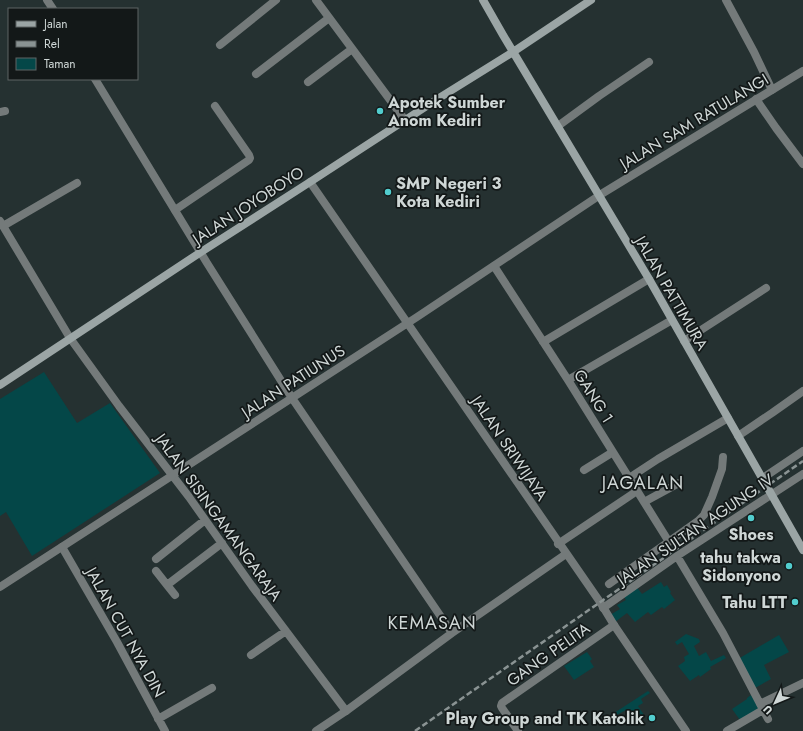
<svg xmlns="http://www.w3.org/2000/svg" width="803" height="731" viewBox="0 0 803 731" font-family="Jost,sans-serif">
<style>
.green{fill:#044748}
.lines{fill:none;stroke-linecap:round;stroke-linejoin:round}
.minor{stroke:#747a7a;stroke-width:8}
.tertiary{stroke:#747a7a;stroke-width:8}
.secondary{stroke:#9ba5a5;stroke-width:8}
.rail{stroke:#8a9393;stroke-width:2.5;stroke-dasharray:6 3;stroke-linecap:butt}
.poi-dot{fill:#52cdce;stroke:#131818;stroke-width:1.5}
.labels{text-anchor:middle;stroke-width:3.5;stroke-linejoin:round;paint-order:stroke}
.poi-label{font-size:16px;font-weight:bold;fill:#cfd7d6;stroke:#131818;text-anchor:end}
.street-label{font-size:16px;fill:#cfd7d6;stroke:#131818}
.quarter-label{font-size:18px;letter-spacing:1px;fill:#cfd7d6;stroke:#131818}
</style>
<rect width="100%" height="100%" fill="#253131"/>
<!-- green -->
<path class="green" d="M44,372l33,51 33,-20 50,70 -128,83 -26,-44 -6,4v-117z
M661,582l3,5 3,-2 4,7 -1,1 5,7 -11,9 -2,-2 -11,8 -3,-3 -13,10 -8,-9 -12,9 -5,-7 10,-6 -3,-4 9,-5 -3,-5 13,-9 6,8z
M686,634l13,5 1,3 -6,4 5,10 7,-4 5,9 13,-6 2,3 -16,9 1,2 -11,8 -1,-2 -9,6 -12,-15 7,-5 -1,-4 5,-3 -7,-12 -5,3 -2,-3z
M779,635l10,17 -25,13 7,14 -16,9 -17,-29z
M587,652l5,7 -2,2 4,6 -20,13 -10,-14z
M648,691l2,2 -9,6 2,4 -5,3 6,9 -11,7 -7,-12 -13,7 -2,-2z
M751,695l10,15 -21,10 -8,-11 15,-10v-1z"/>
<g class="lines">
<!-- minor -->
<path class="minor" d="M316,0l89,120
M726,0l28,52 18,38
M220,45l56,-45
M256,74l73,-56
M308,82l44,-33
M756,99l20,29 27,36
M0,112l5,-1
M558,126l41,-30 50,-34
M175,210l74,-50 1,-2 -1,-3 -34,-49
M0,221l70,117 49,68 70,91 63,89 94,125
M3,226l74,-43
M494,266l74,114 101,162
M684,341l82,-53
M543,342l106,-63
M568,380l104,-60
M738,436l34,-23 31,-22
M584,470l29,-18
M629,478l29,-19 70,-41
M763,478l40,-27
M644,502l35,-19
M558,544l79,-53
M62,547l55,95 48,89
M677,556l46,77 45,86
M156,559l49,-39
M156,571l11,14
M609,584l89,-63 6,-6 8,-18 10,-28 1,-12
M175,595l-8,-10 55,-42
M603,608l74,-52 126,-82
M251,655l35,-24
M760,704l43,-21
M158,719l54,-31
M518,731l-16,-23 -1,-2 1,-3 112,-78
M727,731l36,-21"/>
<!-- tertiary -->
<path class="tertiary" d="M47,0l6,9
M95,79l112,184 85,135 160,235
M310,182l290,420 14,23 72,106
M0,587l417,-270 186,-124 200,-122
M316,731l30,-20 106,-78 114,-79"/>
<!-- secondary -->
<path class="secondary" d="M483,0l20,35 146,244 154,271
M0,385l201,-133 109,-70 129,-84 74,-46 78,-52"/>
<!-- rail -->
<path class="rail" d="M415,731l388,-270"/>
</g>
<!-- markers -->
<g class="poi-dot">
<circle cx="380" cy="111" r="4"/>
<circle cx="388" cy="192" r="4"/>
<circle cx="751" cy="518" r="4"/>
<circle cx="789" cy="566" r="4"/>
<circle cx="795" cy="602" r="4"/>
<circle cx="652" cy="718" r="4"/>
</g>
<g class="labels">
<!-- poi labels -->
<g class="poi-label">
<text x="388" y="108" text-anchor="start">Apotek Sumber<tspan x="388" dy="18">Anom Kediri</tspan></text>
<text x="396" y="189" text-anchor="start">SMP Negeri 3<tspan x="396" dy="18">Kota Kediri</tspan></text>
<text x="751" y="540" text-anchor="middle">Shoes</text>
<text x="781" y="563">tahu takwa<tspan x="781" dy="18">Sidonyono</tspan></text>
<text x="787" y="608">Tahu LTT</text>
<text x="644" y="724">Play Group and TK Katolik</text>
</g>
<!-- street labels -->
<g class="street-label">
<text transform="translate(694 121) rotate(-31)" y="6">JALAN SAM RATULANGI</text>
<text transform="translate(248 205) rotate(-33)" y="6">JALAN JOYOBOYO</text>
<text transform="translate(672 293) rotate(60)" y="6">JALAN PATTIMURA</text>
<text transform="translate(293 381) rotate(-33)" y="6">JALAN PATIUNUS</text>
<text transform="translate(594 396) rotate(58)" y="6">GANG 1</text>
<text transform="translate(510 448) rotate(56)" y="6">JALAN SRIWIJAYA</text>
<text transform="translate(219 517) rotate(54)" y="6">JALAN SISINGAMANGARAJA</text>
<text transform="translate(695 529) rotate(-34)" y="6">JALAN SULTAN AGUNG IV</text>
<text transform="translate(126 632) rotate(61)" y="6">JALAN CUT NYA DIN</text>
<text transform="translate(548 654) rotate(-35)" y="6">GANG PELITA</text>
</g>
<!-- quarter labels -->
<g class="quarter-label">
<text x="643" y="489">JAGALAN</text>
<text x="432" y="629">KEMASAN</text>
</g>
</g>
<!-- legend -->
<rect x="8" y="8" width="130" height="72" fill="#131818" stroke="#5e6464"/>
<rect x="16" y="21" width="20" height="6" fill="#9ba5a5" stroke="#5e6464"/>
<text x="44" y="28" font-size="12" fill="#cfd7d6">Jalan</text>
<rect x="16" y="41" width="20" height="6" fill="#8a9393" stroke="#5e6464"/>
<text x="44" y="48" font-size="12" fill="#cfd7d6">Rel</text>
<rect x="16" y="58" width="20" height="12" fill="#044748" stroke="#5e6464"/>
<text x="44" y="68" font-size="12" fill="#cfd7d6">Taman</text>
<!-- north arrow -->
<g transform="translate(775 703) rotate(226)" stroke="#131818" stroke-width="3" paint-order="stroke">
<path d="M0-3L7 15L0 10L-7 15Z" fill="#cfd7d6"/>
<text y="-6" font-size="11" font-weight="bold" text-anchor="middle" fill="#cfd7d6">U</text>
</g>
</svg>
